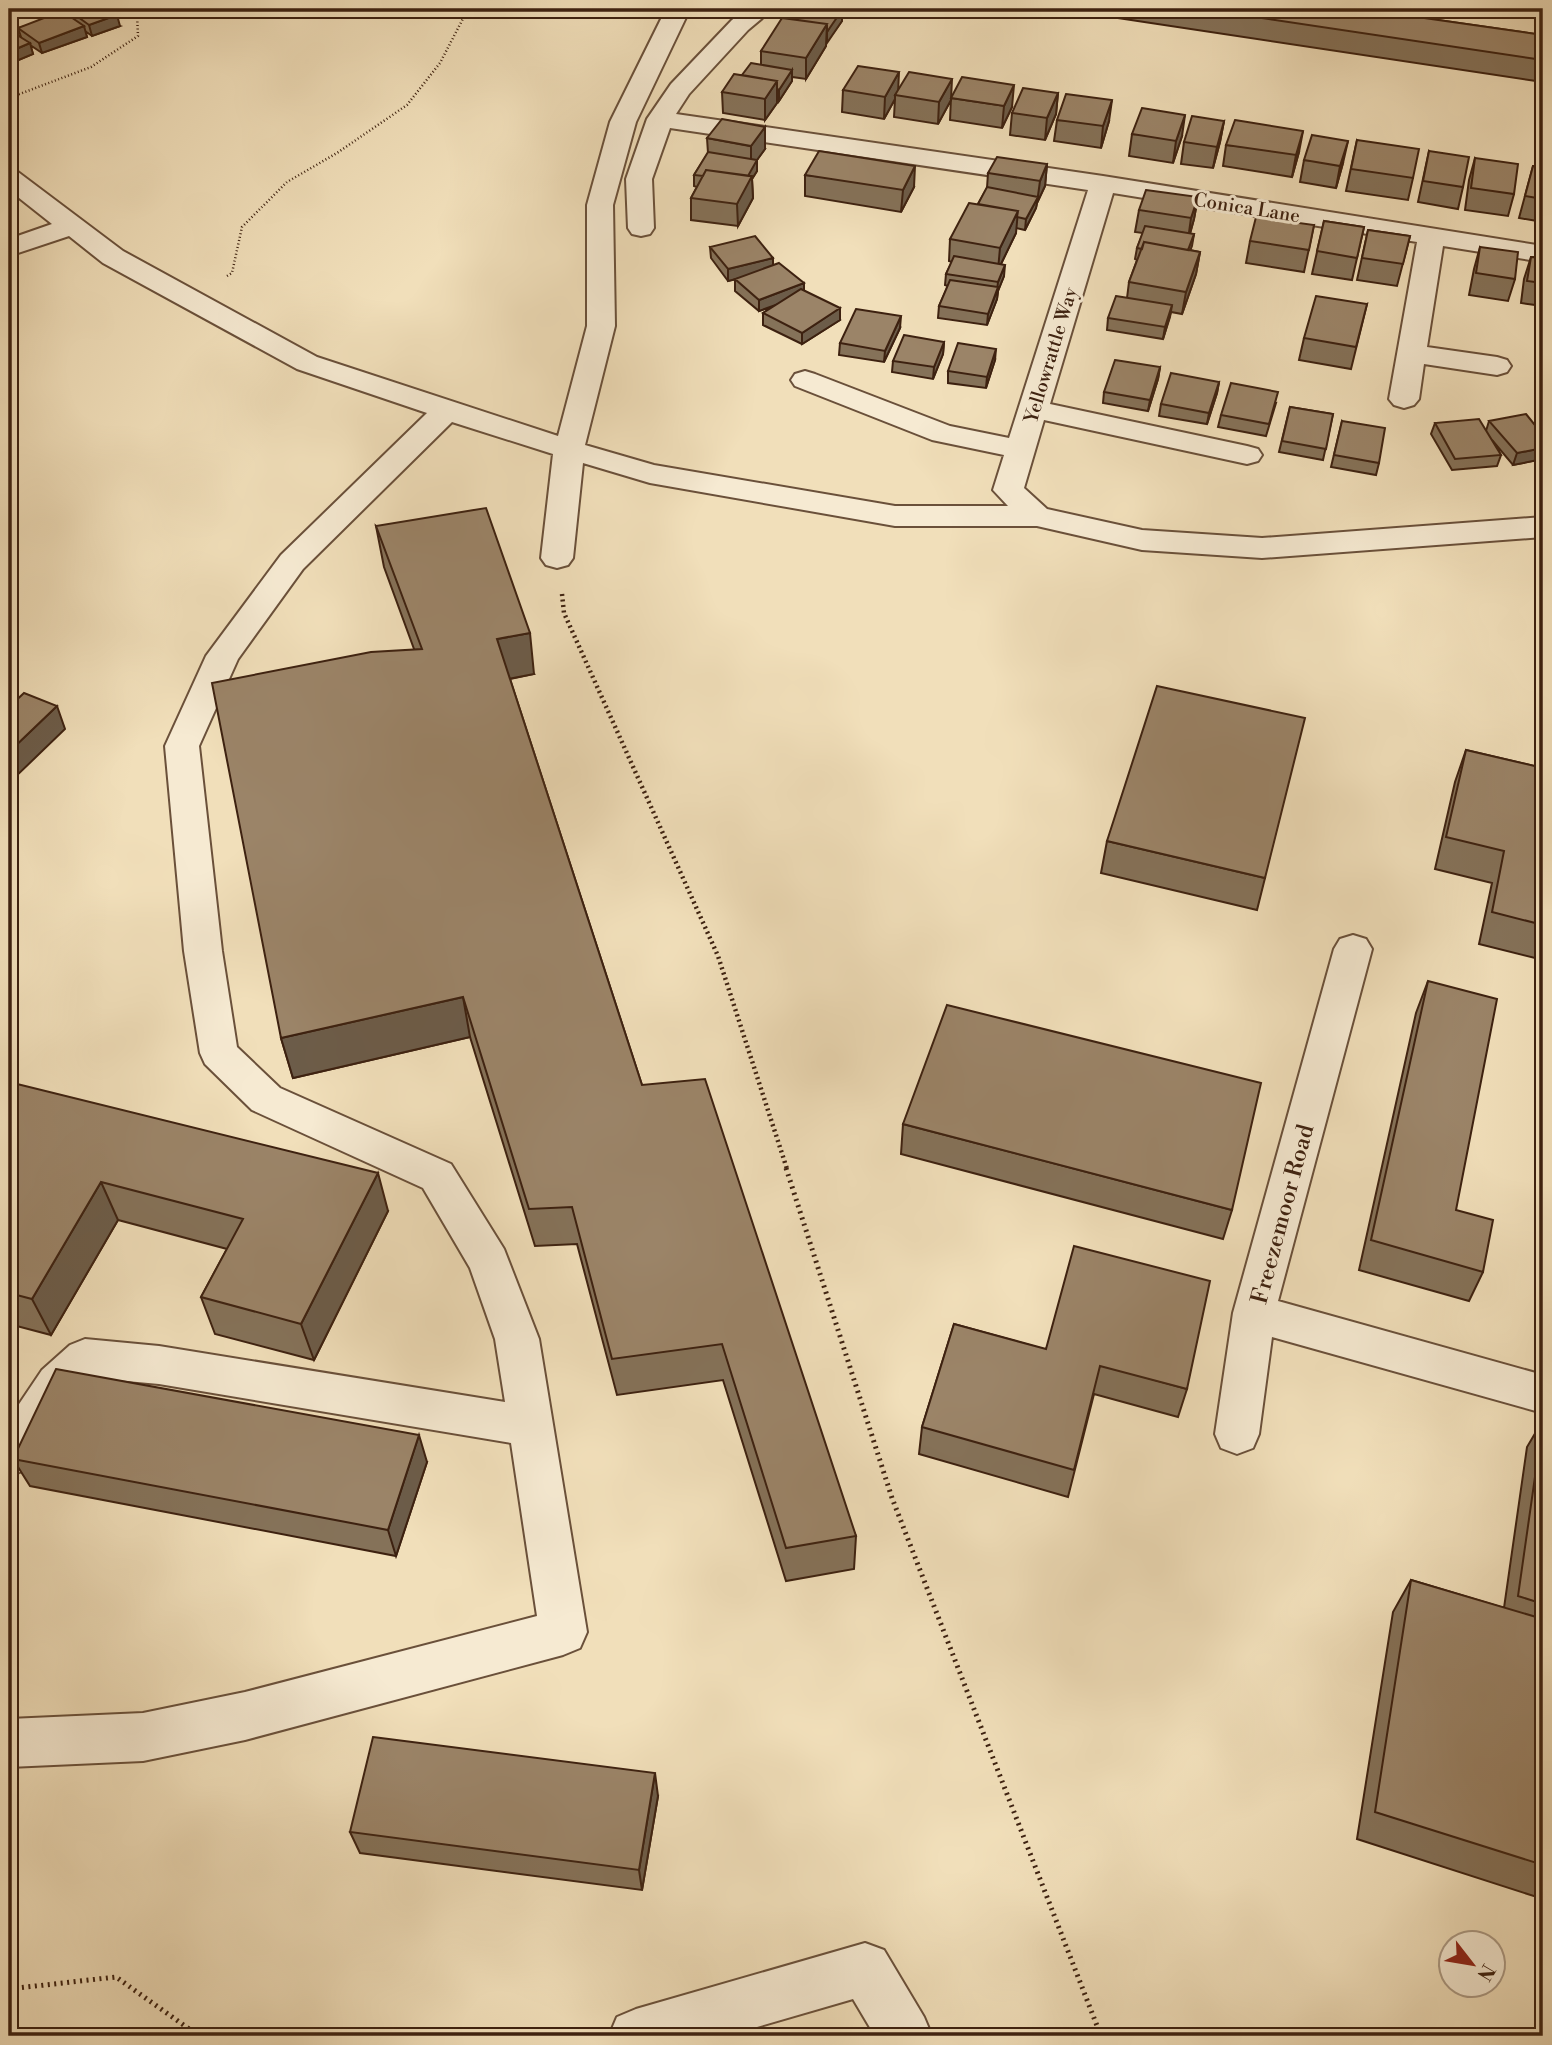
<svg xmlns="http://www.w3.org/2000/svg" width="1552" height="2045" viewBox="0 0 1552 2045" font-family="'Libre Bodoni',serif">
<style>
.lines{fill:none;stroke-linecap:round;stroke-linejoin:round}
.minor-casing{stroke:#6a503a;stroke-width:4}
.path-far2{stroke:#3d2110;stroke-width:2.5;stroke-dasharray:1 2.5;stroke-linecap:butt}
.path-far1{stroke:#3d2110;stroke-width:4.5;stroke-dasharray:2 3.5;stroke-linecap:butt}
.path{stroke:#3d2110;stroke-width:5;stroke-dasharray:2 4.5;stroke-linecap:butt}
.minor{fill:#f6ead2;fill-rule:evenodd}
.wall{fill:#857259;stroke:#3d2110;stroke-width:2}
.shaded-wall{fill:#6c5c49;stroke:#3d2110;stroke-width:2}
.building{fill:#9b8468;stroke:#3d2110;stroke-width:2}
.labels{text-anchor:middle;stroke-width:6;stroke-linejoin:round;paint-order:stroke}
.far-street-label{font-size:19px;fill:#3d2110;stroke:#f6ead2}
.street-label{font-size:23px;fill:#3d2110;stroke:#f6ead2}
</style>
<rect width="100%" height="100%" fill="#f1dfba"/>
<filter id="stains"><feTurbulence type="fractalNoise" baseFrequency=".00286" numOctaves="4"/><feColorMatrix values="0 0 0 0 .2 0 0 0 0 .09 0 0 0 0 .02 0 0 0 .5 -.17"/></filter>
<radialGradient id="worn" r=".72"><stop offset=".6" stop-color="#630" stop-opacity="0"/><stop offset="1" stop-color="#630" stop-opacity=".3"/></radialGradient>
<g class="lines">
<defs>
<path id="minor" d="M666,9h24l-54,113 -23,83 2,121 -30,119 69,20 241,41h113l-15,-16 11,-35 -72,-15 -137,-54 -4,-6 4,-6 10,-3 10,3 135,52 59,12 79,-248 -418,-62 -18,51 2,49 -4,6 -9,2 -9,-2 -4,-6 -2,-49 21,-60 24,-35 61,-64 14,-11h27l-25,21 -59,64 -13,20 427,62 440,70v16l-100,-16 -16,101 70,10 10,3 4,6 -4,6 -10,3 -73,-11 -5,35 -5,6 -10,3 -10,-3 -5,-6 28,-157 -304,-49 -63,211 197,42 11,3 4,6 -4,6 -11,3 -203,-44 -20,68 23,21 95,21 120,8 281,-21v20l-281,21 -120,-8 -105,-24h-142l-245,-43 -67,-20 -10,95 -5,7 -11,3 -11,-3 -5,-7 12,-104 -101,-32 -149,147 -65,90 -39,87 23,205 15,96 43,41 171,76 53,85 35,90 48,293 -7,16 -17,7 -318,85 -102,21 -134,6v-48l134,-6 102,-21 292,-76 -26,-173 -352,-59 -65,-6 -20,20 -49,72 -16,6v-57l33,-49 28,-25 15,-6 74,7 346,56 -10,-63 -25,-71 -47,-80 -171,-78 -47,-46 -5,-11 -16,-102 -19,-205 41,-90 75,-101 146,-142 -130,-44 -194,-106 -34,-27 -60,20v-17l43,-15 -43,-34v-20l9,2 105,79 194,106 241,79 29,-110v-121l23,-83z
M1353,935l13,4 6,10 -94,352 265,74v38l-271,-76 -13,97 -6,14 -16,6 -16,-6 -6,-14 18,-121 101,-364 6,-10z
M865,1943l19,7 40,67 8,19h-57l-22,-37 -127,37h-117l8,-19 19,-8z"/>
</defs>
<!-- minor casing -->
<use href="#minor" class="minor-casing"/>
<!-- path-far2 -->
<path class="path-far2" d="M9,98l82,-31 47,-31 -1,-22 4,-5
M227,276l5,-3 10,-46 45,-45 50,-29 70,-48 33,-42 28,-54"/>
<!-- path-far1 -->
<path class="path-far1" d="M562,594l2,19 154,343 69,213"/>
<!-- path -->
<path class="path" d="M786,1168l106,330 209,538
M9,1989l107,-12 83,59"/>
<!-- minor -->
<use href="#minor" class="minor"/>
</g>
<!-- wall -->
<path class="wall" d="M66,9l54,17 -28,10 -7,-5 2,6 -45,16 -12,-8 3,9 -24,10v-34l12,7 -3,-9 50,-13z
M798,9h46l-2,2v10l-16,22v3l-20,33 -14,-2v4l-13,20 -2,-1v3l-12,17 -42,-7 -1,-21 20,-17 19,-10v-14l30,-32z
M1058,9h303l182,26v47z
M843,90h55l53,10 -13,24 -44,-7 1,-18 -11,20 -42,-7z
M1058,93l-2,21 -11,26 -35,-5 2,-22z
M951,98l61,9 -10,21 -52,-8z
M1057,120l52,1 -8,27 -47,-7z
M1224,121l-4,21 -7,26 -32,-4 3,-22z
M1132,134l50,2 -9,27 -44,-7z
M707,138l58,11 -8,11v11l-5,8 1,19 -15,28 -47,-6v-22l6,-11 -3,-1v-11l14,-22z
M1357,140l56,38 -5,22 -62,-9z
M1226,145l73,7 -7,25 -69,-11z
M1429,151l34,36 -5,22 -40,-7z
M1475,158l39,36 -6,22 -43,-6 4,-30z
M1304,160l39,3 -7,25 -36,-6z
M1047,164l-2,22 -8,17 -1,5 -11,22 -9,-2v5l-15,31 3,12 -6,15 -1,8 -10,26 -49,-7 1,-12 9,-20 -3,-1 1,-11 6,-12 -3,-1 1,-22 28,-35 9,-16 1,-15z
M1533,166l10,1v55l-24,-4z
M805,175l109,12 -13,25 -96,-16z
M1198,197l-4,22 -4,15h4l-4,16 10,2 -4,22 -14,40 -11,-2 -8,27 -56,-9 1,-12 19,-20 2,-16 8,-22 -2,-1 2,-11 6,-15 -8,-1 4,-22z
M1324,221l40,6 -12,53 -40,-6z
M1314,225l-10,47 -58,-9 4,-22z
M1368,230l42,6 -13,50 -40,-6z
M710,247l63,11v7l67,55 -38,24 -39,-19v-12l13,-8 -17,6 -24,-20v-12h2l-9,2 -17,-23z
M1480,247l35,32 -7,22 -39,-6 5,-26z
M1531,257l12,1v48l-22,-3 3,-24z
M1367,304l-16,65 -52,-9 5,-22z
M900,328l-16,34 -45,-7 1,-12z
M944,342l-1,12 -10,25 -41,-7 1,-11z
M995,360l-9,28 -38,-5v-12z
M1160,367l-2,12 -10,32 -45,-8 1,-11z
M1219,382l-2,11 -10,31 -48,-8 2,-12z
M1276,403l-10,33 -48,-9 3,-12z
M1290,407l43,7 -10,46 -44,-8z
M1543,412v47l-30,6 -21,-25 9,15 -4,11 -45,4 -21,-36 4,-11 51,8 3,-10 49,7z
M1342,421l37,42 -3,12 -45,-8z
M376,526l158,148 -24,5 132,406 214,451 -2,33 -68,12 -63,-201 -106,15 -40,-151 -42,2 -65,-209 -177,41 -12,-40 133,-389 -30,-82z
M1466,750l77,18v192l-64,-16 13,-61 -57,-14 20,-87z
M1107,841l158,37 -8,32 -156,-37z
M1428,981l28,229 27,62 -14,29 -110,-31 57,-257z
M9,1082l379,129 -74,149 -99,-26 -14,-37 26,-48 -109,-29 -67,115 -42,-11z
M903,1124l329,86 -9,29 -322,-85z
M954,1324l233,65 -9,28 -84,-23 -26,103 -149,-43 3,-27z
M1543,1420v479l-186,-60 36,-227 18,-32 93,28 23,-161z
M13,1459l414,3 -31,94 -366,-70z
M658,1796l-16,94 -282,-37 -10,-21z"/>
<!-- shaded-wall -->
<path class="shaded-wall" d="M837,9h7l-2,2v10l-15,22v-11z
M117,15l3,11 -28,10 -3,-11z
M827,24l-1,22 -20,33v-21z
M84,26l3,11 -45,16 -3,-10z
M30,43l3,11 -24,10v-12z
M792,70v11l-13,20v-11z
M899,72l-1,22 -3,1v4l-11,20 1,-22z
M952,79l-1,21 -13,24 1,-22z
M777,81v22l-12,17v-21z
M1014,85l-2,22 -10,21 2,-22z
M1058,93l-2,21 -11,26 2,-22z
M1112,100l-3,21 -8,27 2,-22z
M1185,115l-3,21 -9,27 3,-22z
M1224,121l-4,21 -7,26 4,-21z
M765,127v22l-8,11v11l-5,8 1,19 -15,28 -1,-22 6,-21 8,-15v-22z
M1303,131l-4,21 -7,25 4,-22z
M1348,141l-5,22 -7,25 4,-22z
M1047,164l-2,22 -8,17 3,-22z
M915,166l-1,21 -13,25 2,-22z
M1038,197l-2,11 -11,22 1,-11z
M1198,197l-4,22 -6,21 3,-22z
M1018,211l-2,22 -18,37 2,-22z
M1194,234l-2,12 -9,22 2,-12z
M1200,252l-4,22 -14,40 4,-22z
M773,258v12l-45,11v-12z
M1005,265l-1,11 -6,15 -1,8 -10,26 1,-11 9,-23 1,-9z
M804,283v12l-45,16v-11z
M1172,305l-2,12 -7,22 2,-12z
M840,308v12l-38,24v-11z
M901,316l-1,12 -16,34 1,-11z
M944,342l-1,12 -10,25 1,-12z
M996,349l-1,11 -9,28 1,-11z
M1160,367l-2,12 -10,32 2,-11z
M1219,382l-2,11 -10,31 2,-11z
M1543,448v11l-30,6 4,-12z
M530,633l4,41 -31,6 -6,-41z
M57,706l8,23 -56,54v-31z
M463,997l7,40 -177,41 -12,-40z
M378,1173l10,38 -74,149 -13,-36z
M101,1182l17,38 -67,115 -19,-36z
M419,1435l8,27 -31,94 -8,-26z
M655,1773l3,23 -16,94 -3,-20z"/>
<!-- building -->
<path class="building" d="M67,9h41l9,6 -28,10z
M798,9h38l6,1 -15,22v-8l-36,-5z
M1201,9h160l182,26v25z
M62,11l22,15 -45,17 -21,-15z
M782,18l45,6 -21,34 -45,-7z
M9,30l21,13 -21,9z
M751,63l41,7 -13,20 -2,-1v-8l-35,-6z
M858,66l41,6 -14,25 -42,-7z
M909,72l43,7 -13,23 -44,-7z
M734,74l43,7 -12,18 -43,-7z
M962,77l52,8 -10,21 -53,-8z
M1023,88l35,5 -11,25 -35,-5z
M1066,94l46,6 -9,26 -46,-6z
M1142,108l43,7 -9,26 -44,-7z
M1192,116l32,5 -7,26 -33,-5z
M722,119l43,8 -14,19 -44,-8z
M1235,120l68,11 -7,24 -70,-10z
M1312,135l36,6 -8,25 -36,-6z
M1357,140l62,9 -6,29 -62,-9z
M819,151l96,15 -12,24 -98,-15z
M1429,151l40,6 -6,30 -40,-6z
M708,152l49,8 -9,16 -42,-6 -3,6 -9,-1z
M997,157l50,7 -7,17 -52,-8z
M1475,158l43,6 -4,30 -43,-6z
M1533,166l10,1v32l-18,-3z
M706,170l46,6 -15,28 -46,-6z
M987,187l51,10 -12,22 -9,-2 1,-6 -40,-7z
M1146,190l52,7 -7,21 -52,-8z
M969,203l49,8 -18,37 -50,-9z
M1256,217l58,8 -5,25 -59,-9z
M1324,221l40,6 -7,31 -40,-7z
M1145,226l49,8 -6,16 -44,-8 -2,7 -5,-1z
M1368,230l42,6 -7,28 -41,-6z
M755,236l18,22 -45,11 -18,-22z
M1144,242l56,10 -14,40 -57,-10z
M1480,247l38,5 -3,27 -39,-6z
M954,256l51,9 -7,17 -52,-8z
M1531,257l12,1v25l-16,-2z
M779,263l25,20 -45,17 -24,-21z
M950,280l48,7 -10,27 -49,-8z
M801,289l39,19 -38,25 -39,-20z
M1116,296l56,9 -7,22 -57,-9z
M1316,296l51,8 -11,43 -52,-9z
M856,309l45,7 -16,35 -45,-8z
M904,335l40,7 -10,25 -41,-6z
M958,343l38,6 -9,28 -39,-6z
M1115,360l45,7 -10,33 -46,-8z
M1171,373l48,9 -10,31 -48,-9z
M1231,383l47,9 -9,32 -48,-9z
M1290,407l43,7 -7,35 -44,-8z
M1526,414l17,21v13l-26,5 -28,-32z
M1479,419l22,36 -46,4 -20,-36z
M1342,421l43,7 -6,35 -45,-8z
M486,508l44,125 -33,6 145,446 63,-6 151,457 -70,12 -64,-204 -110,15 -40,-152 -43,2 -66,-212 -182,41 -69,-355 159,-31 51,-3 -46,-123z
M1157,686l148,32 -40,160 -158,-37z
M24,693l33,13 -48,46v-45z
M1466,750l77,18v157l-51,-13 12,-61 -58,-14z
M1428,981l69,18 -41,211 37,10 -10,52 -112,-32z
M947,1005l314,78 -29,127 -329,-86z
M9,1082l369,91 -77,151 -100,-27 42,-78 -142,-37 -69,117 -23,-6z
M1074,1246l136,35 -23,108 -87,-23 -26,104 -152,-43 32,-103 92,25z
M56,1369l363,66 -31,95 -375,-71z
M1543,1421v183l-25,-8z
M1411,1580l132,39v246l-168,-53z
M373,1737l282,36 -16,97 -289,-38z"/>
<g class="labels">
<!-- far-street labels -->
<g class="far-street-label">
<text transform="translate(1247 207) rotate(9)" y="7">Conica Lane</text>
<text transform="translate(1050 355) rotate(-73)" y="7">Yellowrattle Way</text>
</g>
<!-- street labels -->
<g class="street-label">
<text transform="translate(1282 1214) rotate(-75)" y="8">Freezemoor Road</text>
</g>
</g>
<!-- margin -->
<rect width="1552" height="2045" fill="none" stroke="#f1dfba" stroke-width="35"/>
<rect x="10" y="10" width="1531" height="2024" fill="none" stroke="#3d2110" stroke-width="3.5"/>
<rect x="18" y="18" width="1517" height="2010" fill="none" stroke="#3d2110" stroke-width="2"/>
<!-- north arrow -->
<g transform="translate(1472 1964) rotate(121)"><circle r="33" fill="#f6ead2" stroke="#ac9a84" stroke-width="2"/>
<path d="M0-5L12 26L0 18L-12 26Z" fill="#8f2418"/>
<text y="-10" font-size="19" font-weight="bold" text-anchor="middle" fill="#3d2110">N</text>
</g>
<rect width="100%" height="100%" filter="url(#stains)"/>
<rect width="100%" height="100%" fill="url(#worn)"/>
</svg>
